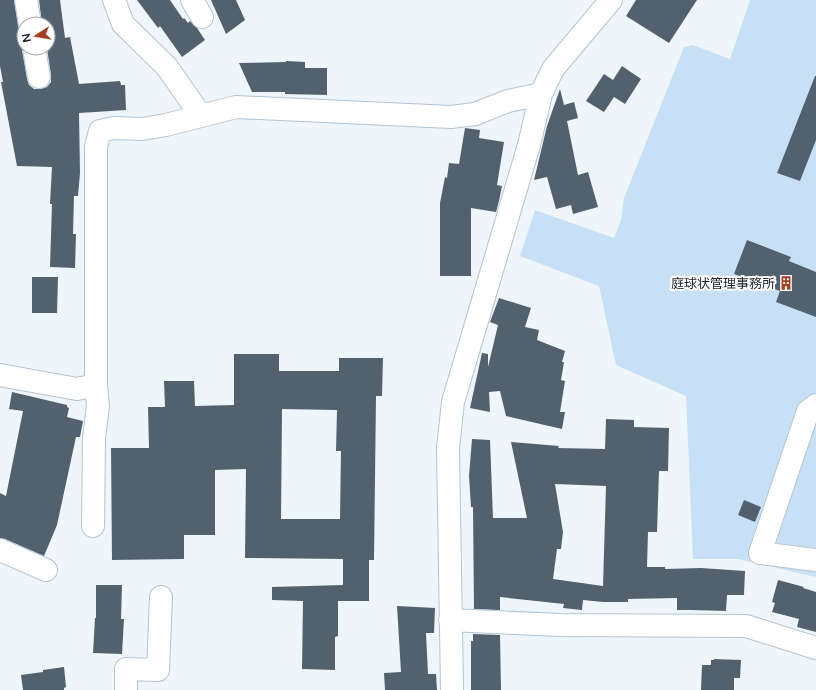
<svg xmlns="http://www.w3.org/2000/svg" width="816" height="690" viewBox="0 0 816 690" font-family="'Varela Round','Noto Sans JP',sans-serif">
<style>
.park{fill:#c8e0f5}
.building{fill:#53616f;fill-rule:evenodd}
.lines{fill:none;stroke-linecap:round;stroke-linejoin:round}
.minor-casing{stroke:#b4c5d4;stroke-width:24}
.minor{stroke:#fff;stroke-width:22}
.labels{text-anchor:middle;stroke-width:4;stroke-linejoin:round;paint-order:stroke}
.poi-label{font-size:13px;fill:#1c2228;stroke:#fff;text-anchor:end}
</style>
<rect width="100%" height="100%" fill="#eef5fb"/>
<!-- park -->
<path class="park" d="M750,0h66v577l-78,-18h-45l-7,-163 -70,-31 -17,-79 -79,-30 15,-46 79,28 7,-18 3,-22 60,-151 9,-2 37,14z"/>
<!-- building -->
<path class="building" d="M0,0h14l4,26 2,6 4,3v6l-2,3v6l5,29 2,6 5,4h7l6,-2 4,-5v-7l-4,-27h1v-24h-6l-3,-24h21l5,38 5,-1 9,47 41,-3 1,4h4l1,25 -47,3 1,60 -2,23h-4l-1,38h3l-1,34 -25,-1 2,-63h-2l2,-37 -35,-1 -16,-84h2l-3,-16z
M137,0h33l13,19 1,-1 4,5 2,-2 7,7 8,12 -23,17 -22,-31 -2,2z
M211,0h25l9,20 -19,14z
M636,0h61l-28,43 -43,-27z
M286,61l19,1v6h22v27l-42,-1v-2h-33l-13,-29 47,-1z
M622,66l19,13 -16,25 -11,-7 -10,15 -18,-11 18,-27 9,6z
M815,76h1v64l-16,41 -23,-8z
M560,89l4,16 10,-3 4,16 -11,3 11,54 10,-3 10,35 -25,7 -2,-9 -15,4 -9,-32 -13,3 13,-54z
M465,128l15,2 -1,8 25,4 -7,43 5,1 -3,15 -3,11 -25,-4v68h-31v-73l5,-26 2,1 2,-15 10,1z
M747,240l44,17 -2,4 27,11v45l-40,-15 4,-11 -46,-17z
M32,277h26l-1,36h-25z
M499,298l32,10 -6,19 14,3 -2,10 28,11 -3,11h2l-3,18 4,1 -5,31h5l-3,17 -56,-13 -6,-25 -11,1 1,20 -20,-4 12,-55 6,1v13l10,-42 -8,-3z
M234,354h45v17h60v-13h44l-1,38h-6l-2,164h-5v41h-31v35l-3,1v33l-33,-1 1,-68 -31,-1v-13l71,-2v-26l-98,-1 1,-89 -31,1v65h-31v24l-72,1 -1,-112h38l-1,-41h17l-1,-26h30l1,25 39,-1zM282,409l55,1 -1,41h5l-1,68h-59z
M12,392l55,13v2l2,1 -2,9 16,4 -3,16h-4l-19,88 -13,31 -39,-17 -5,-1v-45l6,3 17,-85 -14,-2z
M606,419l28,1v7l35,1 -1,43h-9l-2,61h-9l-1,35h18v2l36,-1 44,3 -1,24h-17l-1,16 -35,-1h-14v-12l-49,1v3h-25l-20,-2 -1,10 -19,-2 1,-4 -64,-7v13l-26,-1 -1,-102h-2l-2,-31 3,-37 18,1 3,78h34l-16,-76 48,4 -1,2 47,1zM555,484l51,2 -3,100 -50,-7 4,-30h4l2,-17z
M744,500l17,7 -6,15 -17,-7z
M778,580l26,7 -1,1 13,4v40l-19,-5 2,-8 -27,-7 3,-9 -3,-1z
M96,585h26l-1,34h3l-2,35 -29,-1 2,-35h1z
M397,606l38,2 -1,25h-8l2,41h8l1,16h-52l-1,-17 17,-1z
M473,634l27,1 1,55h-30v-49h2z
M714,659l27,1 -1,18h-6v12h-33l1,-25h9v-5h3z
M64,667l2,20 -2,1v2h-41l-2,-15 22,-3v-2z"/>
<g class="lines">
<defs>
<path id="minor" d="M26,0l4,24
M114,0l9,24 44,43 34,49
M192,0l10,17
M34,48l5,29
M0,375l77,14 19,-4v-238l4,-16 14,-3 28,1 24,-4 70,-18 215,10 24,-3 33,-13 33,-7
M816,405l-8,6 -48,142 56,7
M93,526l1,-88 4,-32 -2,-21
M0,550l46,20
M450,620l110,5 186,1 70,22
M126,690v-21l32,1 3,-73
M452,690l-4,-242 5,-46 76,-257 12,-51 12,-25 58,-69"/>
</defs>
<!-- minor casing -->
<use href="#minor" class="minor-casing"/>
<!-- minor -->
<use href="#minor" class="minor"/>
</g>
<!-- icons -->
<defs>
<symbol id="building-bare" viewBox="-9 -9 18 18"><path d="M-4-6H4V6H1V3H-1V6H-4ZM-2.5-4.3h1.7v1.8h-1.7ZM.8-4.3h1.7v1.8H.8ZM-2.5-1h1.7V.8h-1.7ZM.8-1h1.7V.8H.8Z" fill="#a53d20" stroke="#fff" stroke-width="2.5" paint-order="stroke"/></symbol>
</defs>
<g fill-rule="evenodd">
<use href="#building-bare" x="776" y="273" width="20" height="20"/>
</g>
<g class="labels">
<!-- poi labels -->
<g class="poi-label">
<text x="775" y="288">庭球状管理事務所</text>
</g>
</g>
<!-- north arrow -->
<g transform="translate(36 36) rotate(258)"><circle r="19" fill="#ffffff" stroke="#a4a7a9"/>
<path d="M0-3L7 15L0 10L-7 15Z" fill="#a53d20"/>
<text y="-6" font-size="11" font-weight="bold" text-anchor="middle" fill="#1c2228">N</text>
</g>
</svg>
